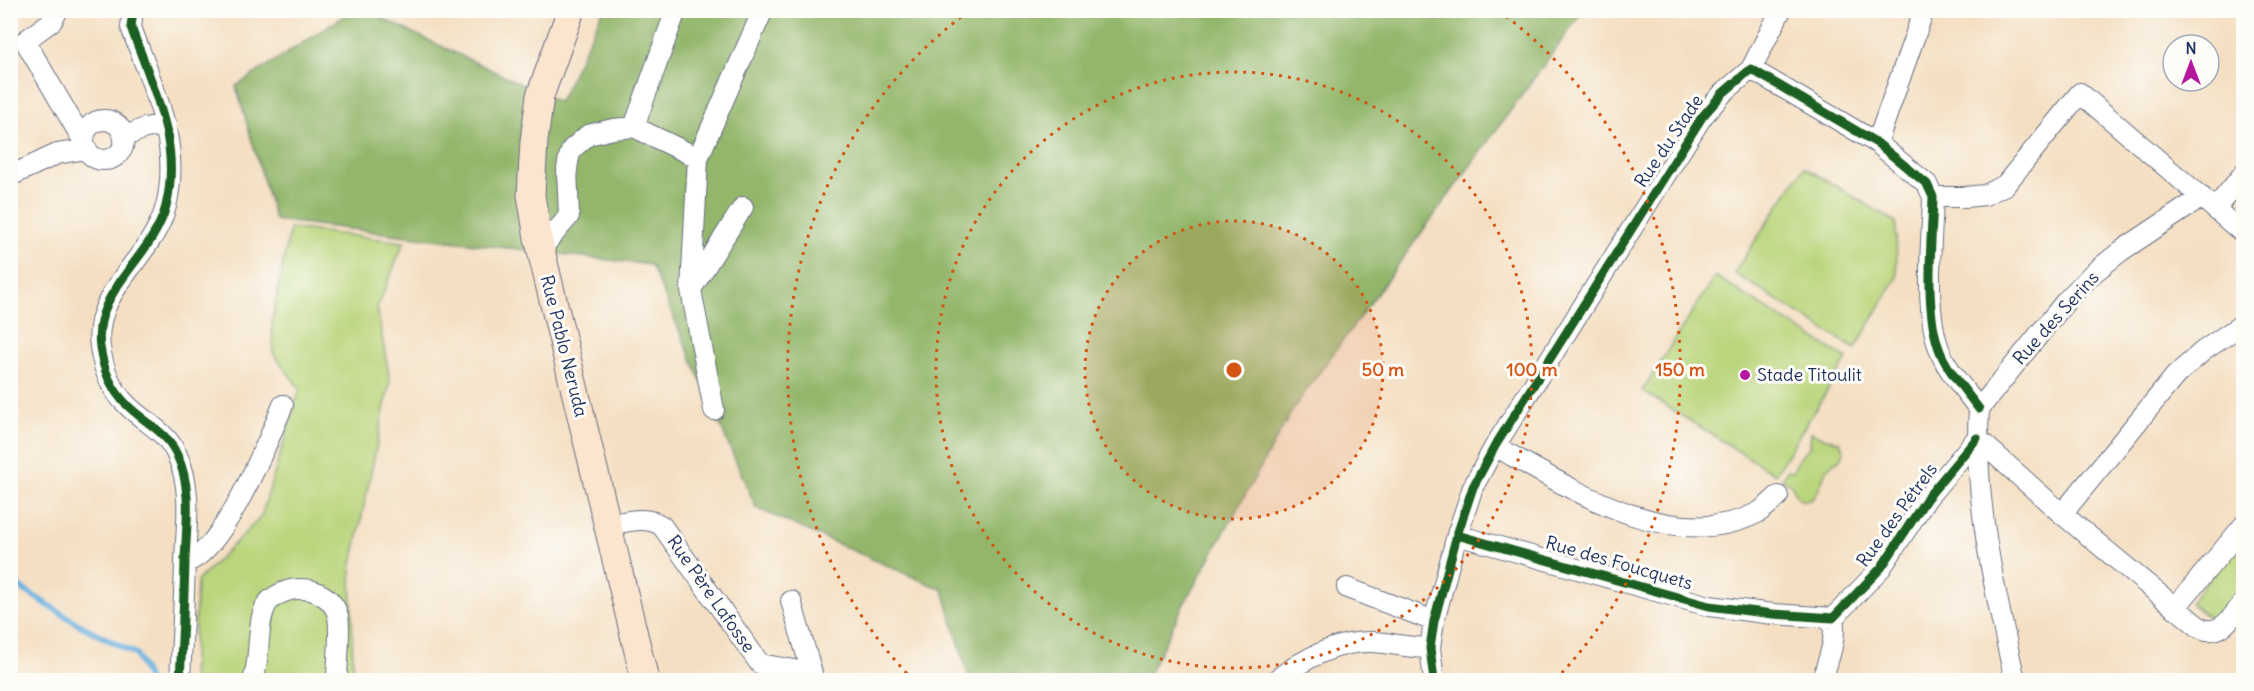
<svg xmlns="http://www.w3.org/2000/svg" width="2254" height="691" viewBox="0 0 2254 691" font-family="Delius,sans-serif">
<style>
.green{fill:#bad57b;stroke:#6a826c;stroke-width:1.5}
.forest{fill:#93b66b;stroke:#577264;stroke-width:1.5}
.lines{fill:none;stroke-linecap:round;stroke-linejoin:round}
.stream{stroke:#66b0de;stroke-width:6}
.street-casing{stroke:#676d81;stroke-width:22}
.secondary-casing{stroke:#676d81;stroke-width:29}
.street{stroke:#fff;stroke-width:20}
.secondary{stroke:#fbe5cf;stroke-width:27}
.cycleway-casing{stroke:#fdfcf7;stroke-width:13}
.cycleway{stroke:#1b5e20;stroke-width:9}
.ring{fill:none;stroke:#d45514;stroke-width:3;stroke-dasharray:3 6}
.poi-dot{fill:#b5179e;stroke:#fdfcf7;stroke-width:2}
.labels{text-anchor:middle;stroke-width:6;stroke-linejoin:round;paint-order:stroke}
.street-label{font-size:18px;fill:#1b2f5e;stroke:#fdfcf7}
.poi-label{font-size:18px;fill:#1b2f5e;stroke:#fdfcf7;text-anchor:start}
.centre{fill:#d45514;stroke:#fdfcf7;stroke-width:3}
.ring-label{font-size:18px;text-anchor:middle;font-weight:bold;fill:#d45514;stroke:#fdfcf7;stroke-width:6;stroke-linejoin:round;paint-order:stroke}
</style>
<rect width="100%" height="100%" fill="#fdfcf7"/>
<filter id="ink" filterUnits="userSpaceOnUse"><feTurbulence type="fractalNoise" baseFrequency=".0167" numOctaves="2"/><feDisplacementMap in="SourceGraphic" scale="12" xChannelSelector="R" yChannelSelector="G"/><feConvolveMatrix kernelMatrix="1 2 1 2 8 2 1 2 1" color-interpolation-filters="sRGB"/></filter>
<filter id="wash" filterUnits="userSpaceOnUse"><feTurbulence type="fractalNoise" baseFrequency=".008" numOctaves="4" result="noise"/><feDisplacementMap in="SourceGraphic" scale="24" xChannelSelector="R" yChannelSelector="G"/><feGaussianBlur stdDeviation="1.35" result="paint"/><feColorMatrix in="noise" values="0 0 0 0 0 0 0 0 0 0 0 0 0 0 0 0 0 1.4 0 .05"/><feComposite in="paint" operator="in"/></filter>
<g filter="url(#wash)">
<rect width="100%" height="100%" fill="#f4dfc2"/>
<!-- green -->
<path class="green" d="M1804,167l92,55 1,55 -42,72 -121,-76z
M290,228l114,14 -27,66 13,73 -39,188 2,111h-161l5,-99 64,-64 39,-128 -27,-36 -1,-33z
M1715,276l132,83 -72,115 -133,-83z
M1811,432l15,7 13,2 5,10c-1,11 -10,9 -16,17 -8,11 -9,40 -29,31l-8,-15 -9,-5 5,-9 6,1 5,-11 12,-14z
M2243,534v55l-27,34 -26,-20z"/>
<!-- forest -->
<path class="forest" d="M352,11h15l192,91 44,-91h980l-288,395 -111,198 -38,76h-176l-27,-90 -187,-82 -105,-243 -376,-45 -39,-134z"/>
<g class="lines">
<!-- stream -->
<path class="stream" d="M10,581l68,43 58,30 12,26"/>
</g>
</g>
<g filter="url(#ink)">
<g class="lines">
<defs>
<path id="street" d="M58,10l-6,11 -27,20 59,101
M133,10l-2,17c21,59 51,115 35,179 -13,52 -74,84 -66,141 3,21 11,42 26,57 17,18 40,26 51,51 16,34 9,71 8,107 -1,40 -3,79 -5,118
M1751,69l30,-59
M84 140a20 20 0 1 1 40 0a20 20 0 1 1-40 0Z
M634,127l42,-117
M124,137l21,-9 21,-3
M1877,143l47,-133
M698,158l65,-148
M2244,173l-29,36 29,25
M10,176l47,-22 29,-5
M1933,197h32l20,-2 20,-10 75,-92 135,116
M541,249l28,-33 -2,-47 2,-12 3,-8 16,-14 25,-6 21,-2 64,31 -7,132 23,120
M692,288l51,-81
M1979,409l87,-108 25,-26 30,-24 81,-54
M1979,409c-6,90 16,183 36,271
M1977,438l85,76 138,114c22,9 31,-11 44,-26
M1495,446c73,41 177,110 262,67 8,-4 15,-12 21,-17
M2062,514l114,-139 27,-24 41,-28
M607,525c19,-3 39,-10 55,1l98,138 52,9 -21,-72
M1457,535l252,71 64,8 60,4 48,-50 46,-70 50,-60
M185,562c36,-5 84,-123 98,-157
M1347,588l87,33
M2175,608l69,-83
M253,680c8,-21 3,-59 14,-76 6,-9 22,-15 32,-15 17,-1 35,10 39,27 3,16 -1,47 -1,64
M1276,680c31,-24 68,-43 108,-37 16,2 30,5 46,5
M1434,680l-4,-32 4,-27 23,-86 16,-48 22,-41 207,-329 21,-24 28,-24 126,74 50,41 6,13c-1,45 -11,123 11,163 9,17 23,33 35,49
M1822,680c6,-20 15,-40 11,-62"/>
<path id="secondary" d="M571,10l-31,86 -6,45 -3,54 7,43 107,442"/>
</defs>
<!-- street casing -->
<use href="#street" class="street-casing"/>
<!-- secondary casing -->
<use href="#secondary" class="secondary-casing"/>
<!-- street -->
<use href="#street" class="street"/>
<!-- secondary -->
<use href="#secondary" class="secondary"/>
<defs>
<path id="cycleway" d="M133,10l-2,17c21,59 51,115 35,179 -13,52 -74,84 -66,141 3,21 11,42 26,57 17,18 40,26 51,51 16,34 9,71 8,107 -1,40 -3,79 -5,118
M1457,535l252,71 64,8 60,4 48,-50 46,-70 50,-60
M1434,680l-4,-32 4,-27 23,-86 16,-48 22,-41 207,-329 21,-24 28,-24 126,74 50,41 6,13c-1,45 -11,123 11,163 9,17 23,33 35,49"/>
</defs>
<!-- cycleway casing -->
<use href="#cycleway" class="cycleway-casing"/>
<!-- cycleway -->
<use href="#cycleway" class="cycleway"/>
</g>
</g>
<!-- distance rings -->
<circle cx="1234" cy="370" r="149" fill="#d45514" fill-opacity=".12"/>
<g class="ring">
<circle cx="1234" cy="370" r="149"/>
<circle cx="1234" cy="370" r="298"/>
<path d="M913 680A446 446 0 0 1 969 11M1499 11A446 446 0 0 1 1555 680"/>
</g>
<!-- markers -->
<circle class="poi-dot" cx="1745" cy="375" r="6"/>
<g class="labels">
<!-- street labels -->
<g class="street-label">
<text transform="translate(1669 141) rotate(-56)" y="6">Rue du Stade</text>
<text transform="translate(2056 318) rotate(-48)" y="6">Rue des Serins</text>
<text transform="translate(564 346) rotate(76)" y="6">Rue Pablo Neruda</text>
<text transform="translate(1897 515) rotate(-54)" y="6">Rue des Pétrels</text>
<text transform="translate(1619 563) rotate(16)" y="6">Rue des Foucquets</text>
<text transform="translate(711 594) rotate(55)" y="6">Rue Père Lafosse</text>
</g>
<!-- poi labels -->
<g class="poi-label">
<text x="1757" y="381">Stade Titoulit</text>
</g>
</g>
<circle cx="1234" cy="370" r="9" class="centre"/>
<g class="ring-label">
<text x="1383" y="376">50 m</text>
<text x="1532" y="376">100 m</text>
<text x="1680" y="376">150 m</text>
</g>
<!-- margin -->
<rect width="2254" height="691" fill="none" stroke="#fdfcf7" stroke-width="36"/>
<!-- north arrow -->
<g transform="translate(2191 63)"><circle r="28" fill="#fdfcf7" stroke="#a3aaba" stroke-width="1.5"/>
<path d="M0-4.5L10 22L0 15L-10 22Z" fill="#b5179e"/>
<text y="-9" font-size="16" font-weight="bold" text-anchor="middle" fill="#1b2f5e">N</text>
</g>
</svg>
